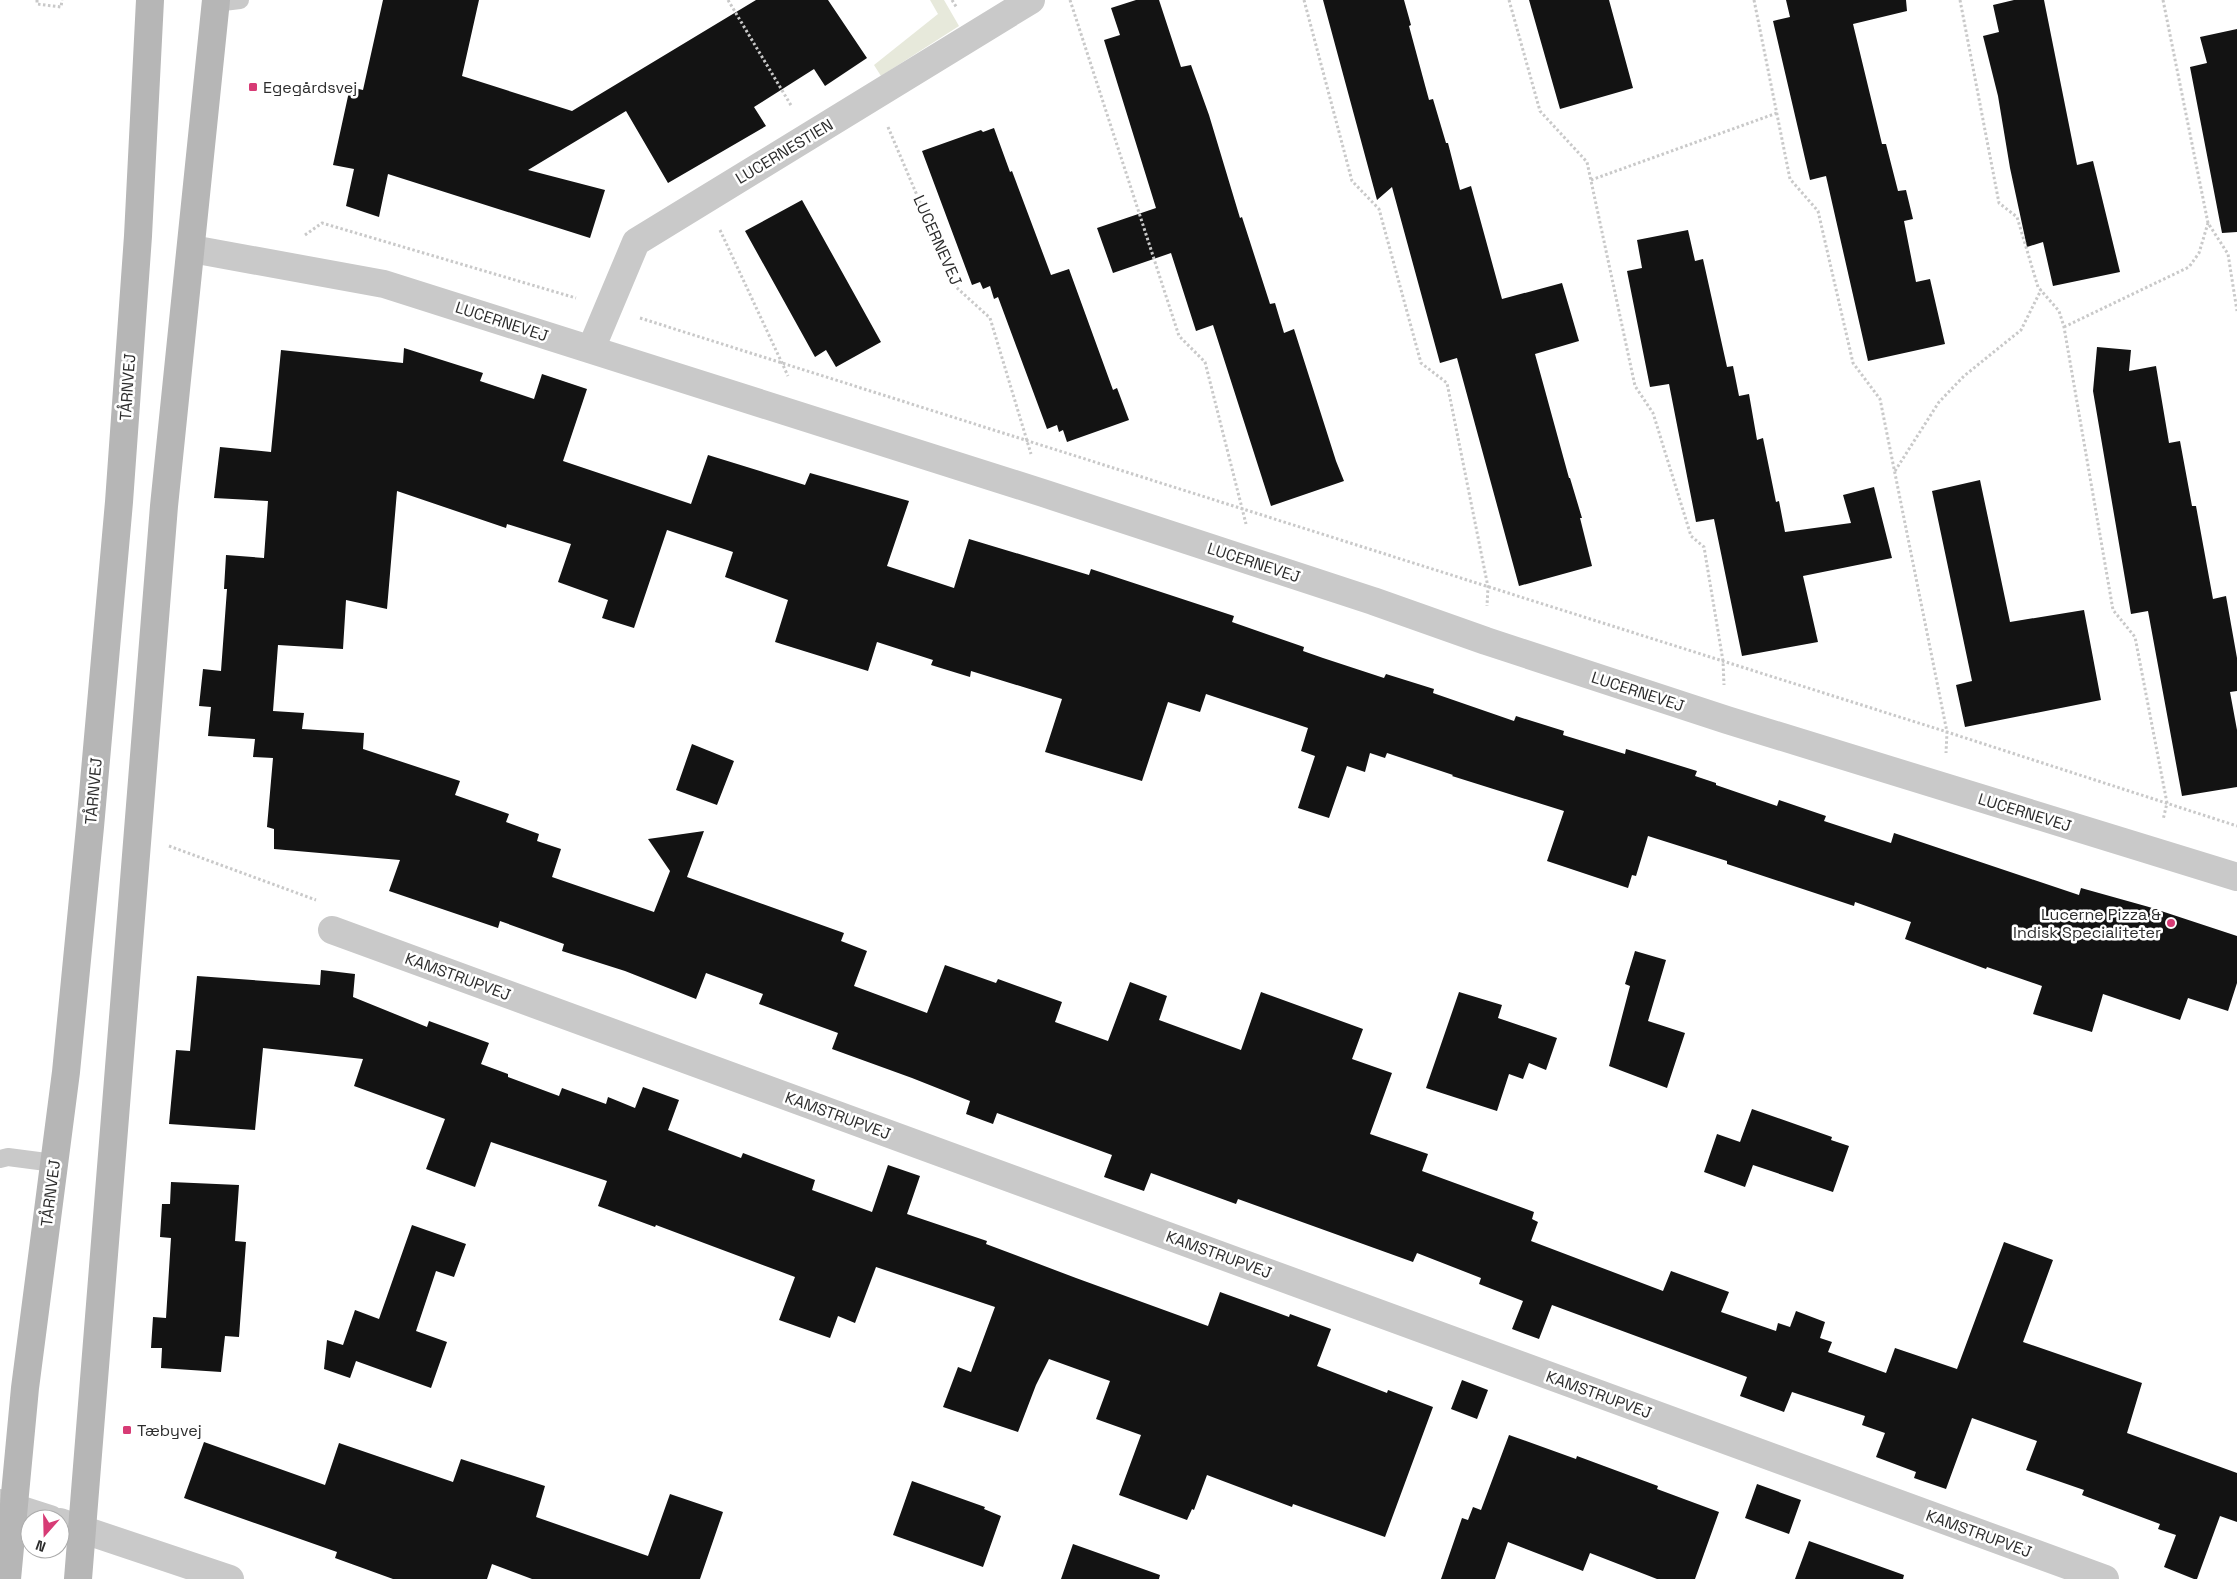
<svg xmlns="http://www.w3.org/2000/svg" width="2237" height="1579" viewBox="0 0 2237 1579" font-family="'Space Grotesk',sans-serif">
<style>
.green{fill:#e7e9db}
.building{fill:#131313}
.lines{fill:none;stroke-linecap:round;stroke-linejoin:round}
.path{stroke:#c9c9c9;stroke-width:3;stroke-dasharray:2.5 2.5;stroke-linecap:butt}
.lane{stroke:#c9c9c9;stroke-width:18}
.street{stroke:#c9c9c9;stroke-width:28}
.secondary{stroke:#b6b6b6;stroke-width:28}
.poi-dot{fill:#d73b75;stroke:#fff;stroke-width:2}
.labels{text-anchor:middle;stroke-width:5;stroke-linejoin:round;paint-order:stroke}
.poi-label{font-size:16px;fill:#2c2c2c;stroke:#fff;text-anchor:start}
.street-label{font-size:16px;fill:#2c2c2c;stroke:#fff}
</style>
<rect width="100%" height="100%" fill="#fff"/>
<!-- green -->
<path class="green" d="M930,0h14l15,26 -78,50 -7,-11 64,-51z"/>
<!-- building -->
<path class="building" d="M383,0h96l-17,76 110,35 184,-111h72l39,58 -42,28 -11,-17 -60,38 12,19 -98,57 -42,-72 -98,59 77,20 -15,48 -202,-64 -9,43 -33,-11 8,-37 -21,-4 17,-78 13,3z
M1136,0h23l22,67 10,-2 18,50 31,103 2,-1 28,87 5,-1 9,30 10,-4 42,132 8,20 -73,25 -58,-181 -17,6 -25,-78 -58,20 -16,-45 59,-20 -52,-168 16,-5 -9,-27z
M1323,0h81l7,25 -2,1 20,74 4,-1 13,44h2l12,47 11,-4 31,113 60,-16 17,58 -44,13 34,124h1l12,40h-2l12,48 -73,20 -62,-228 -17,5 -48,-176 -15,13z
M1529,0h80l24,88 -73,21z
M1786,0h120l1,11 -54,13 29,120h4l12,47 8,-1 7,29 -9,2 12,61 14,-3 15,65 -77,17 -42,-185 -16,4 -37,-159 17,-4z
M2014,0h30l33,165 16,-4 27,111 -67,14 -10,-44 -16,5 -17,-79 -12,-72 -15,-60 16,-4 -6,-27z
M2237,29v203l-15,1 -32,-166 17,-4 -7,-26z
M994,128l16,44 2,-1 39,104 18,-6 44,121 4,-2 12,32 -62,22 -4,-12 -4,2 -2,-7 -10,4 -49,-132 -4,2 -4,-13 -7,3 -3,-7 -8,3 -50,-134 59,-21 2,2z
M802,200l79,142 -45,25 -10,-17 -11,7 -70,-126z
M1688,230l7,31 8,-2 24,108 6,-1 6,30 10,-2 8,46 6,-2 13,64 3,-1 6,31 66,-9 -8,-28 31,-8 18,71 -89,18 15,66 -76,14 -28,-137 -18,3 -27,-138 -19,3 -23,-116 15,-3 -5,-28z
M2097,347l34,3 -2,21 27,-5 13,77 11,-2 12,65h4l17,93 13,-3 11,62v33l-7,1 7,38v57l-55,9 -34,-185 -17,3 -38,-223z
M404,348l79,25 -3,8 54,18 8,-25 45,15 -24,72 128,43 17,-49 97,30 5,-12 99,28 -22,65 67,22 15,-49 120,36 2,-6 143,47 -2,6 72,25 -1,4 20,7 61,20 2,-4 48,15 -1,4 81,28 2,-5 48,15 -1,4 62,19 1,-5 71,22 -2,5 21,7v2l61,21 2,-6 47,16 -2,5 67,22 3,-10 185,62 2,-7 68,19 88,29v47l-9,28 -40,-13 -8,22 -77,-26 -11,38 -59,-18 9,-28 -55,-19 -1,2 -81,-30 6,-17 -56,-20 -1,4 -127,-42v-3l-79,-25 -12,40 -4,-1 -4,13 -81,-27 17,-50 -112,-35 1,-1 -66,-22 -2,5 -15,-5 -5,19 -18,-6 -18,52 -31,-10 17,-52 -14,-5 7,-23 -102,-34 -6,18 -32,-10 -26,79 -97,-29 17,-53 -91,-28 -1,6 -39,-12 2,-5 -56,-18 -9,29 -93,-29 13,-42 -63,-23 8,-25 -66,-22 -33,98 -32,-10 6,-18 -50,-18 13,-38 -64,-20 -1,4 -109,-37 -10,118 -41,-9 -3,49 -65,-4 -5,66 31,2 -2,16 62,4 -1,16 97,32 -5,14 54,19 -3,8 33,12 -2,7 24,8 -9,28 102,35 16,-41 -22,-32 56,-8 -17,46 157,56 -3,8 26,10 -13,35 73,27 18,-48 51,18 2,-4 64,23 -7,20 53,19 22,-59 37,14 -8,24 82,30 20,-58 102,37 -11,30 40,14 -22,61 58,20 -6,17 112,41 -2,7 6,3 -7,19 132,50 8,-20 58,21 -8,20 55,19 2,-8 12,4 6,-16 29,11 -5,16 12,4 -4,10 58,21 9,-25 62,21 47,-127 49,18 -30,82 119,41 -15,50 110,40v49l-17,-6 -23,63h-3l-30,-12 12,-32 -18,-6 2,-5 -78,-29 2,-5 -58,-20 11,-29 -65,-23 -26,71 -32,-11 2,-6 -40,-15 9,-24 -23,-8 3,-9 -73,-24 -8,20 -44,-16 7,-19 -195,-72 -13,34 -27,-10 11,-28 -44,-17 2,-6 -64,-25 -4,9 -175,-63 -2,5 -85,-31 -7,18 -40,-14 8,-22 -115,-42 -4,11 -27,-10 4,-13 -58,-23 -80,-29 6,-16 -79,-29 4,-10 -57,-21 -10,26 -71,-28 -63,-20 2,-7 -64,-23 -2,7 -109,-37 11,-31 -126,-11v-20l-7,-2 6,-69 -20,-1 2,-18 -47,-3 3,-29 -12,-1 4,-37 18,2 6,-82h-3l2,-34 38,3 4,-57 -54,-3 6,-51 51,5 10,-102 122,13z
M1980,480l30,142 74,-12 17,90 -136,27 -9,-42 16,-4 -40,-190z
M692,744l42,17 -17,44 -41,-15z
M1635,951l31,9 -18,61 37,12 -18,55 -58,-22 21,-80 -5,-2z
M321,970l34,4 -2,23 74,30 2,-6 60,22 -8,21 27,10v3l51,19 3,-8 44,16 2,-7 27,11 8,-21 36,13 -11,30 73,28 2,-5 72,27 -3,10 60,22 16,-47 32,11 -13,38 80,27 -1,3 90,34 132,48 12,-34 69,25 1,-3 41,15 -14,37 70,27 1,-3 45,17 -48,130 -92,-33 -1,3 -85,-32 -13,35 -2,-1 -5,11 -68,-25 22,-60 -45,-16 14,-38 -61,-22 -13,26 -18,47 -75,-25 15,-40 13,5 24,-65 -119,-40 -21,56 -17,-7 -8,22 -51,-18 16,-43 -139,-52 -1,2 -57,-21 9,-25 -116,-39 -16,45 -49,-18 19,-50 -91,-33 9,-27 -100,-11 -8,82 -86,-6 7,-74 14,1 7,-75 123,9z
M1459,992l43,13 -4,13 59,20 -11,32 -17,-7 -6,16 -14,-5 -12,37 -71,-23z
M1752,1109l80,28 -1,3 18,6 -16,46 -80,-27 -8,22 -41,-15 13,-38 23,8z
M171,1182l68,3 -4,56 11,1 -7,95 -14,-1 -4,36 -60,-4 1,-20h-11l2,-31 13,1 5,-80 -11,-1 2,-33h8z
M412,1225l54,19 -12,33 -18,-6 -20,60 31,11 -16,46 -75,-27 -6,17 -26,-9 3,-29 16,5 12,-35 24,9z
M1462,1380l26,10 -11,29 -26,-10z
M1509,1435l67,24 1,-3 81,30 -1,3 62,23 -24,67h-38l-67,-26 -7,18 -75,-29 -13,37h-54l21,-61 6,2 5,-13 8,3z
M204,1442l121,43 14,-42 114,39 8,-23 84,27 -9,31 112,39 22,-62 53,18 -23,67h-168l-40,-15 -5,15h-94l-58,-21 2,-6 -153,-54z
M912,1481l73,26 -1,2 17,7 -18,51 -90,-32z
M1757,1484l44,16 -12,34 -44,-16z
M1809,1541l95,34 -1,4h-108z
M1073,1544l87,31 -1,4h-98z"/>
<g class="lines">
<!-- path -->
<path class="path" d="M37,0v4l24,3 1,-7
M728,0l64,107
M952,0l5,8
M1070,0l109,336 26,26 41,162
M1304,0l48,181 27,28 42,154 26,20 41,204 -1,19
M1509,0l31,111 47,51 48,224 18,27 38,123 13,11 19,114 1,24
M1754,0l36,179 28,32 35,152 27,36 67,333 -1,21
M1960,0l39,203 18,14 21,70 21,24 5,16 49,283 22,27 32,166 -4,17
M2163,0l45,223 20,31 9,57
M888,127l68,160 34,31 41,136
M1591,180l186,-67
M720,230l68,146
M305,235l17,-12 254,75
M640,318l1307,414 290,94
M2064,327l125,-60 10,-14 9,-30
M1895,471l44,-69 25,-26 57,-46 20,-40
M169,846l147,54"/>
<!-- lane -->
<path class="lane" d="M215,3l25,-3
M0,1159l8,-2 46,6"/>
<!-- street -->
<path class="street" d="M192,249l192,35 659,209 330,108 113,40 241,79 510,157
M591,349l45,-107 395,-242
M332,930l1773,649
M0,1503l50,16
M60,1522l170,57"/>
<!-- secondary -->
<path class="secondary" d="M7,1579l18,-191 41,-316 24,-245 29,-325 19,-266 12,-236
M78,1579l86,-1073 52,-506"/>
</g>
<!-- markers -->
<g class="poi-dot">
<rect x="248" y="82" width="10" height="10" rx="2.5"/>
<circle cx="2171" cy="923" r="5"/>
<rect x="122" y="1425" width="10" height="10" rx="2.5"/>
</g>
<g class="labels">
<!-- poi labels -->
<g class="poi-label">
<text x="263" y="93">Egegårdsvej</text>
<text x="2161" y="920" text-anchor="end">Lucerne Pizza &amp;<tspan x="2161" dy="18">Indisk Specialiteter</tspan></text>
<text x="137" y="1436">Tæbyvej</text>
</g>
<!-- street labels -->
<g class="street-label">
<text transform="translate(784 151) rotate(-31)" y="6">LUCERNESTIEN</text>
<text transform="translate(938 240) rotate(66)" y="6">LUCERNEVEJ</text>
<text transform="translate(502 321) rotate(18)" y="6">LUCERNEVEJ</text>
<text transform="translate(127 387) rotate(-86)" y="6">TÅRNVEJ</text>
<text transform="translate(1254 562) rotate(18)" y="6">LUCERNEVEJ</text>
<text transform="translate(1638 691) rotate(18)" y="6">LUCERNEVEJ</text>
<text transform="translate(93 791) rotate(-85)" y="6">TÅRNVEJ</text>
<text transform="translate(2025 812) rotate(17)" y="6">LUCERNEVEJ</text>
<text transform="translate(458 976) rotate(20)" y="6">KAMSTRUPVEJ</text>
<text transform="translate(838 1115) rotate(20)" y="6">KAMSTRUPVEJ</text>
<text transform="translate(50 1193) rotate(-83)" y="6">TÅRNVEJ</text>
<text transform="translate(1219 1254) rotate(20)" y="6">KAMSTRUPVEJ</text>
<text transform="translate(1599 1394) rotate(20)" y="6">KAMSTRUPVEJ</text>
<text transform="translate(1979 1533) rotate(20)" y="6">KAMSTRUPVEJ</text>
</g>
</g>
<!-- north arrow -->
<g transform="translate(45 1534) rotate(200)"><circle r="24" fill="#ffffff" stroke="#ababab"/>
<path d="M0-4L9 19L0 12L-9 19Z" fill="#d73b75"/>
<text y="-8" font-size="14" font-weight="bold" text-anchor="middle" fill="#2c2c2c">N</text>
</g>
</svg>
